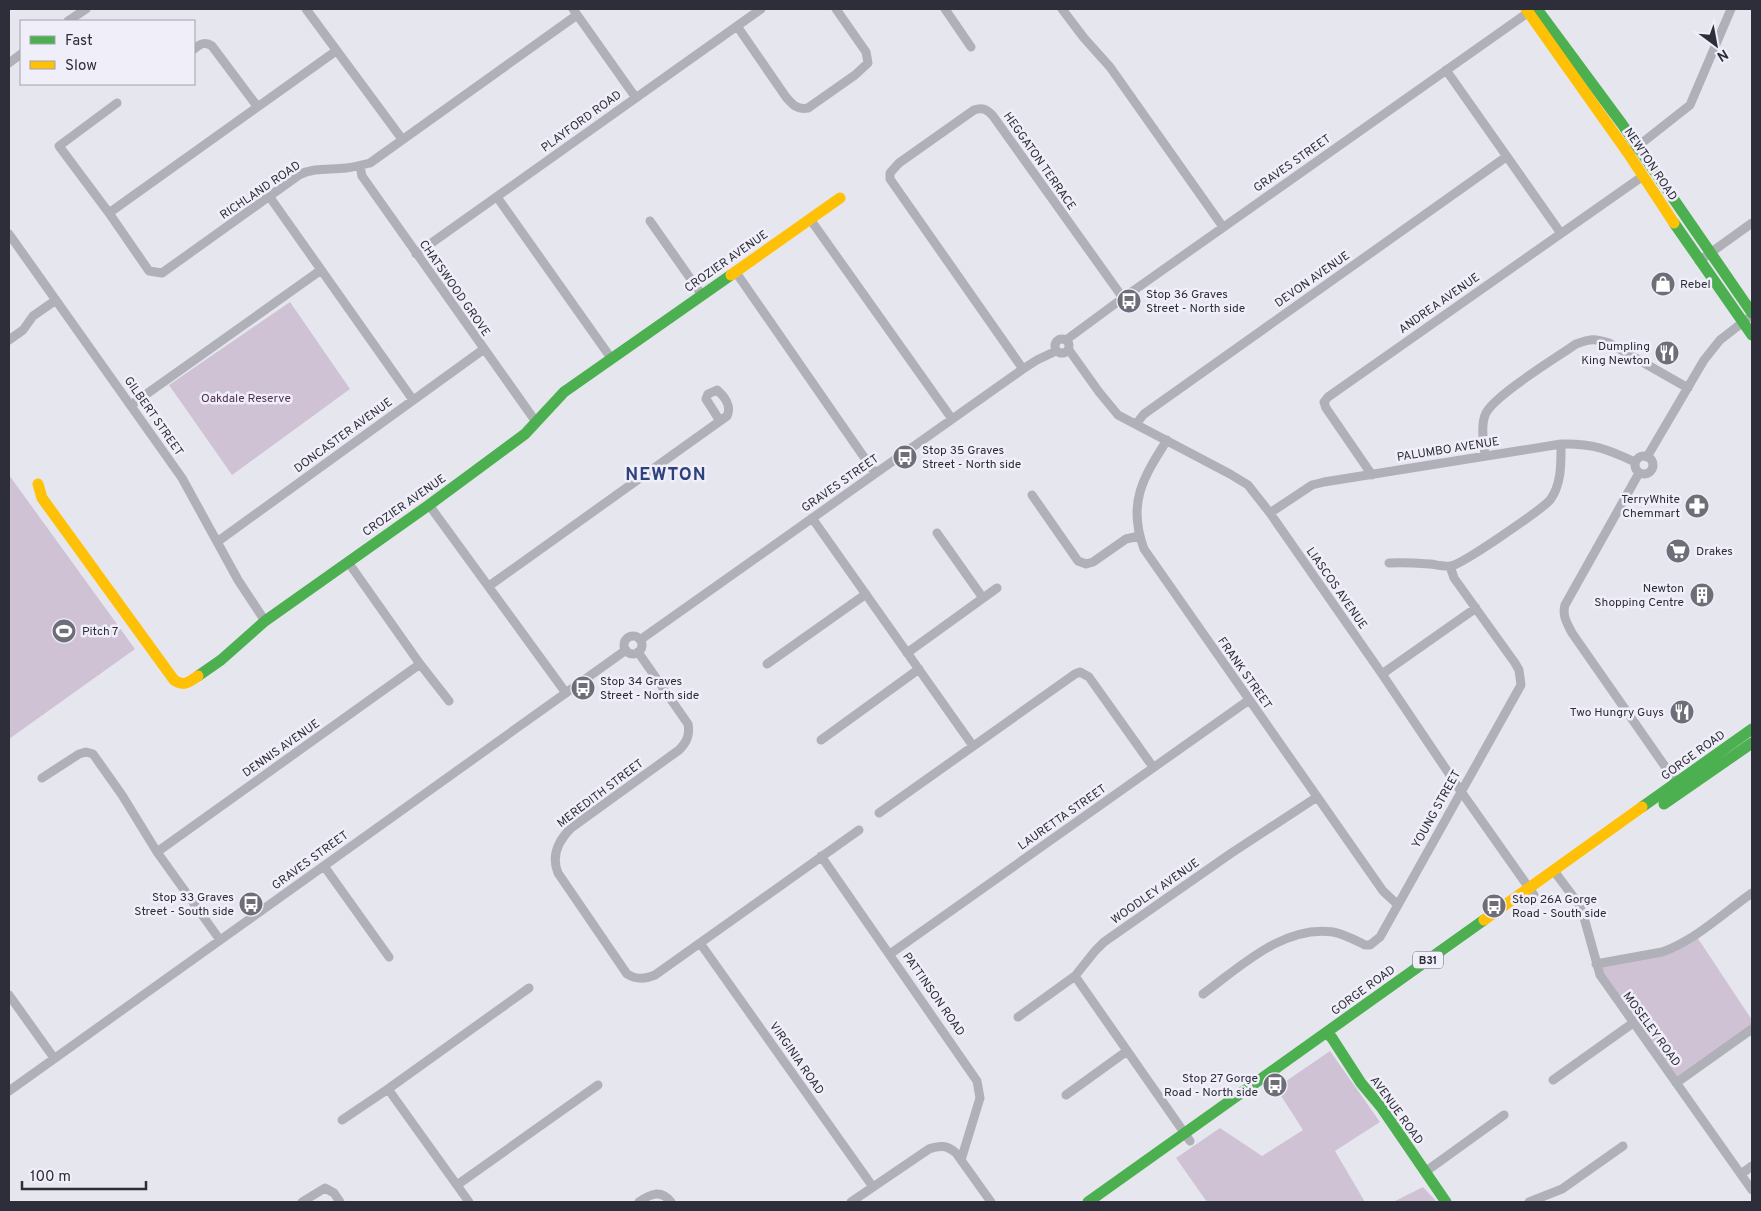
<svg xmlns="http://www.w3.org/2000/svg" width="1761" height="1211" viewBox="0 0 1761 1211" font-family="Overpass,sans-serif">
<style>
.green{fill:#cfc2d5}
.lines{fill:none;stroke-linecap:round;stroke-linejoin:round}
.street{stroke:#b0b0b9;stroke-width:9}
.fast{stroke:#4caf50;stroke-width:11}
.slow{stroke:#ffc107;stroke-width:11}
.labels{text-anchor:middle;stroke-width:5;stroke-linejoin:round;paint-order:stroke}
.shield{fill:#f0eff9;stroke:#686873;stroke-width:1}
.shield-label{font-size:11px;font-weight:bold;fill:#2d2e39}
.street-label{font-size:12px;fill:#2d2e39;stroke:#f0eff9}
.poi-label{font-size:12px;fill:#2d2e39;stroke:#f0eff9;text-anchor:start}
.park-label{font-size:12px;fill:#513354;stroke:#f0eff9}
.district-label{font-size:18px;font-weight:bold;letter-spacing:1px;fill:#2e417f;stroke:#f0eff9}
</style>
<rect width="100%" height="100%" fill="#e6e6ee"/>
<!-- green -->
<path class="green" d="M290,302l60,87 -118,86 -63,-90z
M9,475l126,174 -126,90z
M1697,937l55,83v4l-75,55 -65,-90 -12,-22z
M1330,1051l50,71 -45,29 30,51h-158l-31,-44 44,-30 42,28 41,-26 -27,-42z
M1423,1187l14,15h-44z"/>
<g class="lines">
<!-- street -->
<path class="street" d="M306,9l96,130
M573,9l63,89
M945,9l26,38
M1062,9l22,29 26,29 113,160
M68,21l18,-12
M737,26l49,71c7,8 11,13 22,11l47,-33 13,-12 -2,-11 -30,-43
M194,49c6,-5 11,-8 18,-3l45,60
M9,63l12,-9
M1446,70l114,162
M117,103l-58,43 50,67 40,58 13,2 137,-98c15,-8 31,-5 47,-7 8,-1 16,-3 24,-5l207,-148
M1633,150l57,-45 41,-96
M360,166l2,10 174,246
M269,196l144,204
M497,197l114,161
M109,213l227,-162
M810,219l142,200
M650,221l52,74
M9,234l173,244 56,102 27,41
M416,254l345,-245
M1699,261l53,-38
M735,271l140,202
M1055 346a7 7 0 1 1 14 0a7 7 0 1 1-14 0Z
M9,340l14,-10 10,-14 23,-16
M1066,340l57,-42 410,-289
M1069,350l30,42 19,23 112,59 18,11 22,28 112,161 78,116 74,105
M1023,369l-133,-190v-6l9,-10 75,-53c8,-3 13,-1 19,6l130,182
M131,405l190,-135
M1136,424l8,-10 362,-257
M1167,440c-24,38 -40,63 -23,109l239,342 15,14
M1485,455c-1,-12 -5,-30 1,-42 9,-18 70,-55 90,-69 14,-5 18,-6 33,-1l79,45
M1635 465a9 9 0 1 1 18 0a9 9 0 1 1-18 0Z
M1647,457l57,-97 16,-20 27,-21
M1639,473l-74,132c-3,11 2,18 7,28l106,152
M1372,475l-46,-67 -2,-6 4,-5 315,-221
M1032,495l46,66 8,3 7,-2 33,-23 13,-3
M429,505l137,188
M1270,513l42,-28 12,-3 237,-38c31,-1 46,5 74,18
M812,518l161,228
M937,533l46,65
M217,542l267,-193
M348,562l72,102 29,37
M1389,563c15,-1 28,0 42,1 6,1 14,3 20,2 12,-2 90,-56 99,-66 12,-16 11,-38 11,-56
M489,586l238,-170c5,-10 -3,-20 -10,-26l-9,4 -2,5 14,22
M624 645a9 9 0 1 1 18 0a9 9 0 1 1-18 0Z
M640,640l383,-271 14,-9 19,-9
M638,652l50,72c2,11 -1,18 -9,26l-108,78c-13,13 -20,28 -13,45l69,101c10,6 18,5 28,1l204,-145
M907,653l90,-65
M767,664l99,-70
M1382,674l94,-66
M821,740l98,-71
M42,778l37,-24 7,-2 7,2 29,41 35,57 63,88
M879,813l196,-139 5,-2 9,5 64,90
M157,852l263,-188
M821,856l156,225 3,17 -19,62
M324,866l65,91
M1554,871l24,32 5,11 17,61 152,215
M700,943l173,244
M890,954l359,-254
M1596,964l66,-12c34,-12 61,-39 90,-59
M1075,976l115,165
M1203,994c37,-27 80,-69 130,-62 11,2 22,8 32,13h5l10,-8 141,-252 -2,-15 -4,-7 -61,-85 -4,-12
M9,995l45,63
M1018,1017l57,-41 20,-25 9,-9 126,-88 87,-57
M1553,1080l80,-57
M1676,1083l76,-54
M388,1089l81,113
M9,1091l617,-441
M1066,1095l61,-44
M342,1120l46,-31 141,-101
M1425,1172l79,-57
M1741,1174l11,-8
M457,1185l141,-100
M302,1202l23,-14 9,5 6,9
M639,1202c11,-8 22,-13 32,0
M851,1202l78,-53c11,-4 18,-4 27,4l35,49
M1529,1202l33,-13 61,-43"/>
<!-- fast -->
<path class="fast" d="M1537,9l85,115 130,189
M1674,223l78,112
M198,676l23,-16 44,-39 164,-116 96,-71 39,-42 167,-117
M1664,804l88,-61
M1642,807l110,-78
M1327,1033l5,5 29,45 20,24 65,95
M1088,1202l396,-282"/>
<!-- slow -->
<path class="slow" d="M1526,9l102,144 46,70
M731,275l109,-77
M38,484l4,14 132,182c10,7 15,2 24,-4
M1484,920l158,-113"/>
</g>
<!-- icons -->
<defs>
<symbol id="shop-disc" viewBox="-11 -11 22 22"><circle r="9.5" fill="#6e6e78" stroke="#f0eff9"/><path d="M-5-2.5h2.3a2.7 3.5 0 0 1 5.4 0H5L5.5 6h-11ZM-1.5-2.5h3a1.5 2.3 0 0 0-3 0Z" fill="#fff"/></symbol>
<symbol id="bus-disc" viewBox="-11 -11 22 22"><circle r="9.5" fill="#6e6e78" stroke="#f0eff9"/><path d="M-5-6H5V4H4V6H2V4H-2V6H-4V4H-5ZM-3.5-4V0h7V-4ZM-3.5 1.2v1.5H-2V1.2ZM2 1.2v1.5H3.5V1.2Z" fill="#fff"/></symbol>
<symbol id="restaurant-disc" viewBox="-11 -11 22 22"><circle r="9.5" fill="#6e6e78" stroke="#f0eff9"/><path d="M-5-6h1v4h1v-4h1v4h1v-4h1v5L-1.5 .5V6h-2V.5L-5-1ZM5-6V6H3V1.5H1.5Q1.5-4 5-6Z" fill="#fff"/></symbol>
<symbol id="pharmacy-disc" viewBox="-11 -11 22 22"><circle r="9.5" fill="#6e6e78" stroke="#f0eff9"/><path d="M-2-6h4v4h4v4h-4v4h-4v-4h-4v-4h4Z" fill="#fff"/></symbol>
<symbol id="supermarket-disc" viewBox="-11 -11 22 22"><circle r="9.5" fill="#6e6e78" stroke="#f0eff9"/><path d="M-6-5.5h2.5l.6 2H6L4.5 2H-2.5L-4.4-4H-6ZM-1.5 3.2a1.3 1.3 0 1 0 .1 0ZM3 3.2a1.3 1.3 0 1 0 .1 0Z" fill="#fff"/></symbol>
<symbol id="building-disc" viewBox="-11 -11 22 22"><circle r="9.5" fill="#6e6e78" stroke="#f0eff9"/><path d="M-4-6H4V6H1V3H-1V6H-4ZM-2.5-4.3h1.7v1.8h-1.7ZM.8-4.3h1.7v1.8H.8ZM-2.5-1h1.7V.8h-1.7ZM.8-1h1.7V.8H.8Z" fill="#fff"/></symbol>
<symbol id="stadium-disc" viewBox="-11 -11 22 22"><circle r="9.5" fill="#6e6e78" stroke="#f0eff9"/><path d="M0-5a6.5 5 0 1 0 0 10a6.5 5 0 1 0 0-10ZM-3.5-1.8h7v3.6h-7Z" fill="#fff"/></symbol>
</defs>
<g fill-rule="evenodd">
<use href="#shop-disc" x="1649" y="270" width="28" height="28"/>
<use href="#bus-disc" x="1115" y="287" width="28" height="28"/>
<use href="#restaurant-disc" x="1653" y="339" width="28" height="28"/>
<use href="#bus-disc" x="891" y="443" width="28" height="28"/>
<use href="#pharmacy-disc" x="1683" y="492" width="28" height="28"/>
<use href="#supermarket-disc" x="1664" y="537" width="28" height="28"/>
<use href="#building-disc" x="1688" y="581" width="28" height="28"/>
<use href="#stadium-disc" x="50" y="617" width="28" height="28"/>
<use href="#bus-disc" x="569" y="674" width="28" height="28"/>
<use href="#restaurant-disc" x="1668" y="698" width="28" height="28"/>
<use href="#bus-disc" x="237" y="890" width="28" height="28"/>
<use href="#bus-disc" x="1480" y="892" width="28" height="28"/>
<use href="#bus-disc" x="1261" y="1071" width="28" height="28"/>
</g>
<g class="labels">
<!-- shield labels -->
<rect class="shield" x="1413" y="951.5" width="30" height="17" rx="4"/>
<g class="shield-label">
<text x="1428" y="964">B31</text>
</g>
<!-- street labels -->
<g class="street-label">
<text transform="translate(581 121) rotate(-36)" y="4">PLAYFORD ROAD</text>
<text transform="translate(1040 161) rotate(55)" y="4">HEGGATON TERRACE</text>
<text transform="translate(1292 163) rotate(-35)" y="4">GRAVES STREET</text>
<text transform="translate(1651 164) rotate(56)" y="4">NEWTON ROAD</text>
<text transform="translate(260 190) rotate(-34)" y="4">RICHLAND ROAD</text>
<text transform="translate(726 261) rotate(-35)" y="4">CROZIER AVENUE</text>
<text transform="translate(1312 279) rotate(-35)" y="4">DEVON AVENUE</text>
<text transform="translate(455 288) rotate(55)" y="4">CHATSWOOD GROVE</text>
<text transform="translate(1439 303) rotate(-35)" y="4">ANDREA AVENUE</text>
<text transform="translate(154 416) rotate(55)" y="4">GILBERT STREET</text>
<text transform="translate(343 435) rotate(-36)" y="4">DONCASTER AVENUE</text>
<text transform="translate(1448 449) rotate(-9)" y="4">PALUMBO AVENUE</text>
<text transform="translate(840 483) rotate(-35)" y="4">GRAVES STREET</text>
<text transform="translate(404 505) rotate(-35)" y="4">CROZIER AVENUE</text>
<text transform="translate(1337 588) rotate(55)" y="4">LIASCOS AVENUE</text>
<text transform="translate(1245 673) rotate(55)" y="4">FRANK STREET</text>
<text transform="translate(281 748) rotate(-35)" y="4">DENNIS AVENUE</text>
<text transform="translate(1693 755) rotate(-36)" y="4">GORGE ROAD</text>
<text transform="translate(600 793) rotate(-37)" y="4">MEREDITH STREET</text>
<text transform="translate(1436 809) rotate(-61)" y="4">YOUNG STREET</text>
<text transform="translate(1062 817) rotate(-35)" y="4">LAURETTA STREET</text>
<text transform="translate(310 860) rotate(-36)" y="4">GRAVES STREET</text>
<text transform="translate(1155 891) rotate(-35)" y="4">WOODLEY AVENUE</text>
<text transform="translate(1363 990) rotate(-36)" y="4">GORGE ROAD</text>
<text transform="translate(934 994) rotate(55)" y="4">PATTINSON ROAD</text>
<text transform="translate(1652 1029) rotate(54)" y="4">MOSELEY ROAD</text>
<text transform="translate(797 1058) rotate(55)" y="4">VIRGINIA ROAD</text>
<text transform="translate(1397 1110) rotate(54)" y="4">AVENUE ROAD</text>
</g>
<!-- poi labels -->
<g class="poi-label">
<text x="1680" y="288">Rebel</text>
<text x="1146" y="298">Stop 36 Graves<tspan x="1146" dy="14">Street - North side</tspan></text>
<text x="1650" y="350" text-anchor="end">Dumpling<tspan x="1650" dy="14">King Newton</tspan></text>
<text x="922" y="454">Stop 35 Graves<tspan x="922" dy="14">Street - North side</tspan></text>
<text x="1680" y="503" text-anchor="end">TerryWhite<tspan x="1680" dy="14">Chemmart</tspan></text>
<text x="1696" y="555">Drakes</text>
<text x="1684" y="592" text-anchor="end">Newton<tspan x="1684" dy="14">Shopping Centre</tspan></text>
<text x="82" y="635">Pitch 7</text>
<text x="600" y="685">Stop 34 Graves<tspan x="600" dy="14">Street - North side</tspan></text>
<text x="1664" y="716" text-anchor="end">Two Hungry Guys</text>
<text x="234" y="901" text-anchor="end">Stop 33 Graves<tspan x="234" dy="14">Street - South side</tspan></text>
<text x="1512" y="903">Stop 26A Gorge<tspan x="1512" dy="14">Road - South side</tspan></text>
<text x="1258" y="1082" text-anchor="end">Stop 27 Gorge<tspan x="1258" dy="14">Road - North side</tspan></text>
</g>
<!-- park labels -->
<g class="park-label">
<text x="246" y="402">Oakdale Reserve</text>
</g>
<!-- district labels -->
<g class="district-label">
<text x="666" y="480">NEWTON</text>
</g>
</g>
<!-- border -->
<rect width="1761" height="1211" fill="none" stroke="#2d2e39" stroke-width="20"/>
<!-- legend -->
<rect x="20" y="20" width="175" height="65" fill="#f0eff9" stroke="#a2a2ac"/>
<rect x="30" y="36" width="25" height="8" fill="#4caf50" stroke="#a2a2ac"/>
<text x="65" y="45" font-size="15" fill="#2d2e39">Fast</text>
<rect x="30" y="61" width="25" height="8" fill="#ffc107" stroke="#a2a2ac"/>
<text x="65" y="70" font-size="15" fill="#2d2e39">Slow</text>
<!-- north arrow -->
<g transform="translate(1716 45) rotate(148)" stroke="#f0eff9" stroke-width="4" paint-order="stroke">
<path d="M0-4L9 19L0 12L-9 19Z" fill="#2d2e39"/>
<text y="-8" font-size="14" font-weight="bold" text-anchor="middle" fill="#2d2e39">N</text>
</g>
<!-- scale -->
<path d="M22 1181v8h124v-8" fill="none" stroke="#2d2e39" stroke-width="2.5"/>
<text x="30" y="1181" font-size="15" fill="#2d2e39" stroke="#f0eff9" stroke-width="4" paint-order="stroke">100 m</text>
</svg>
